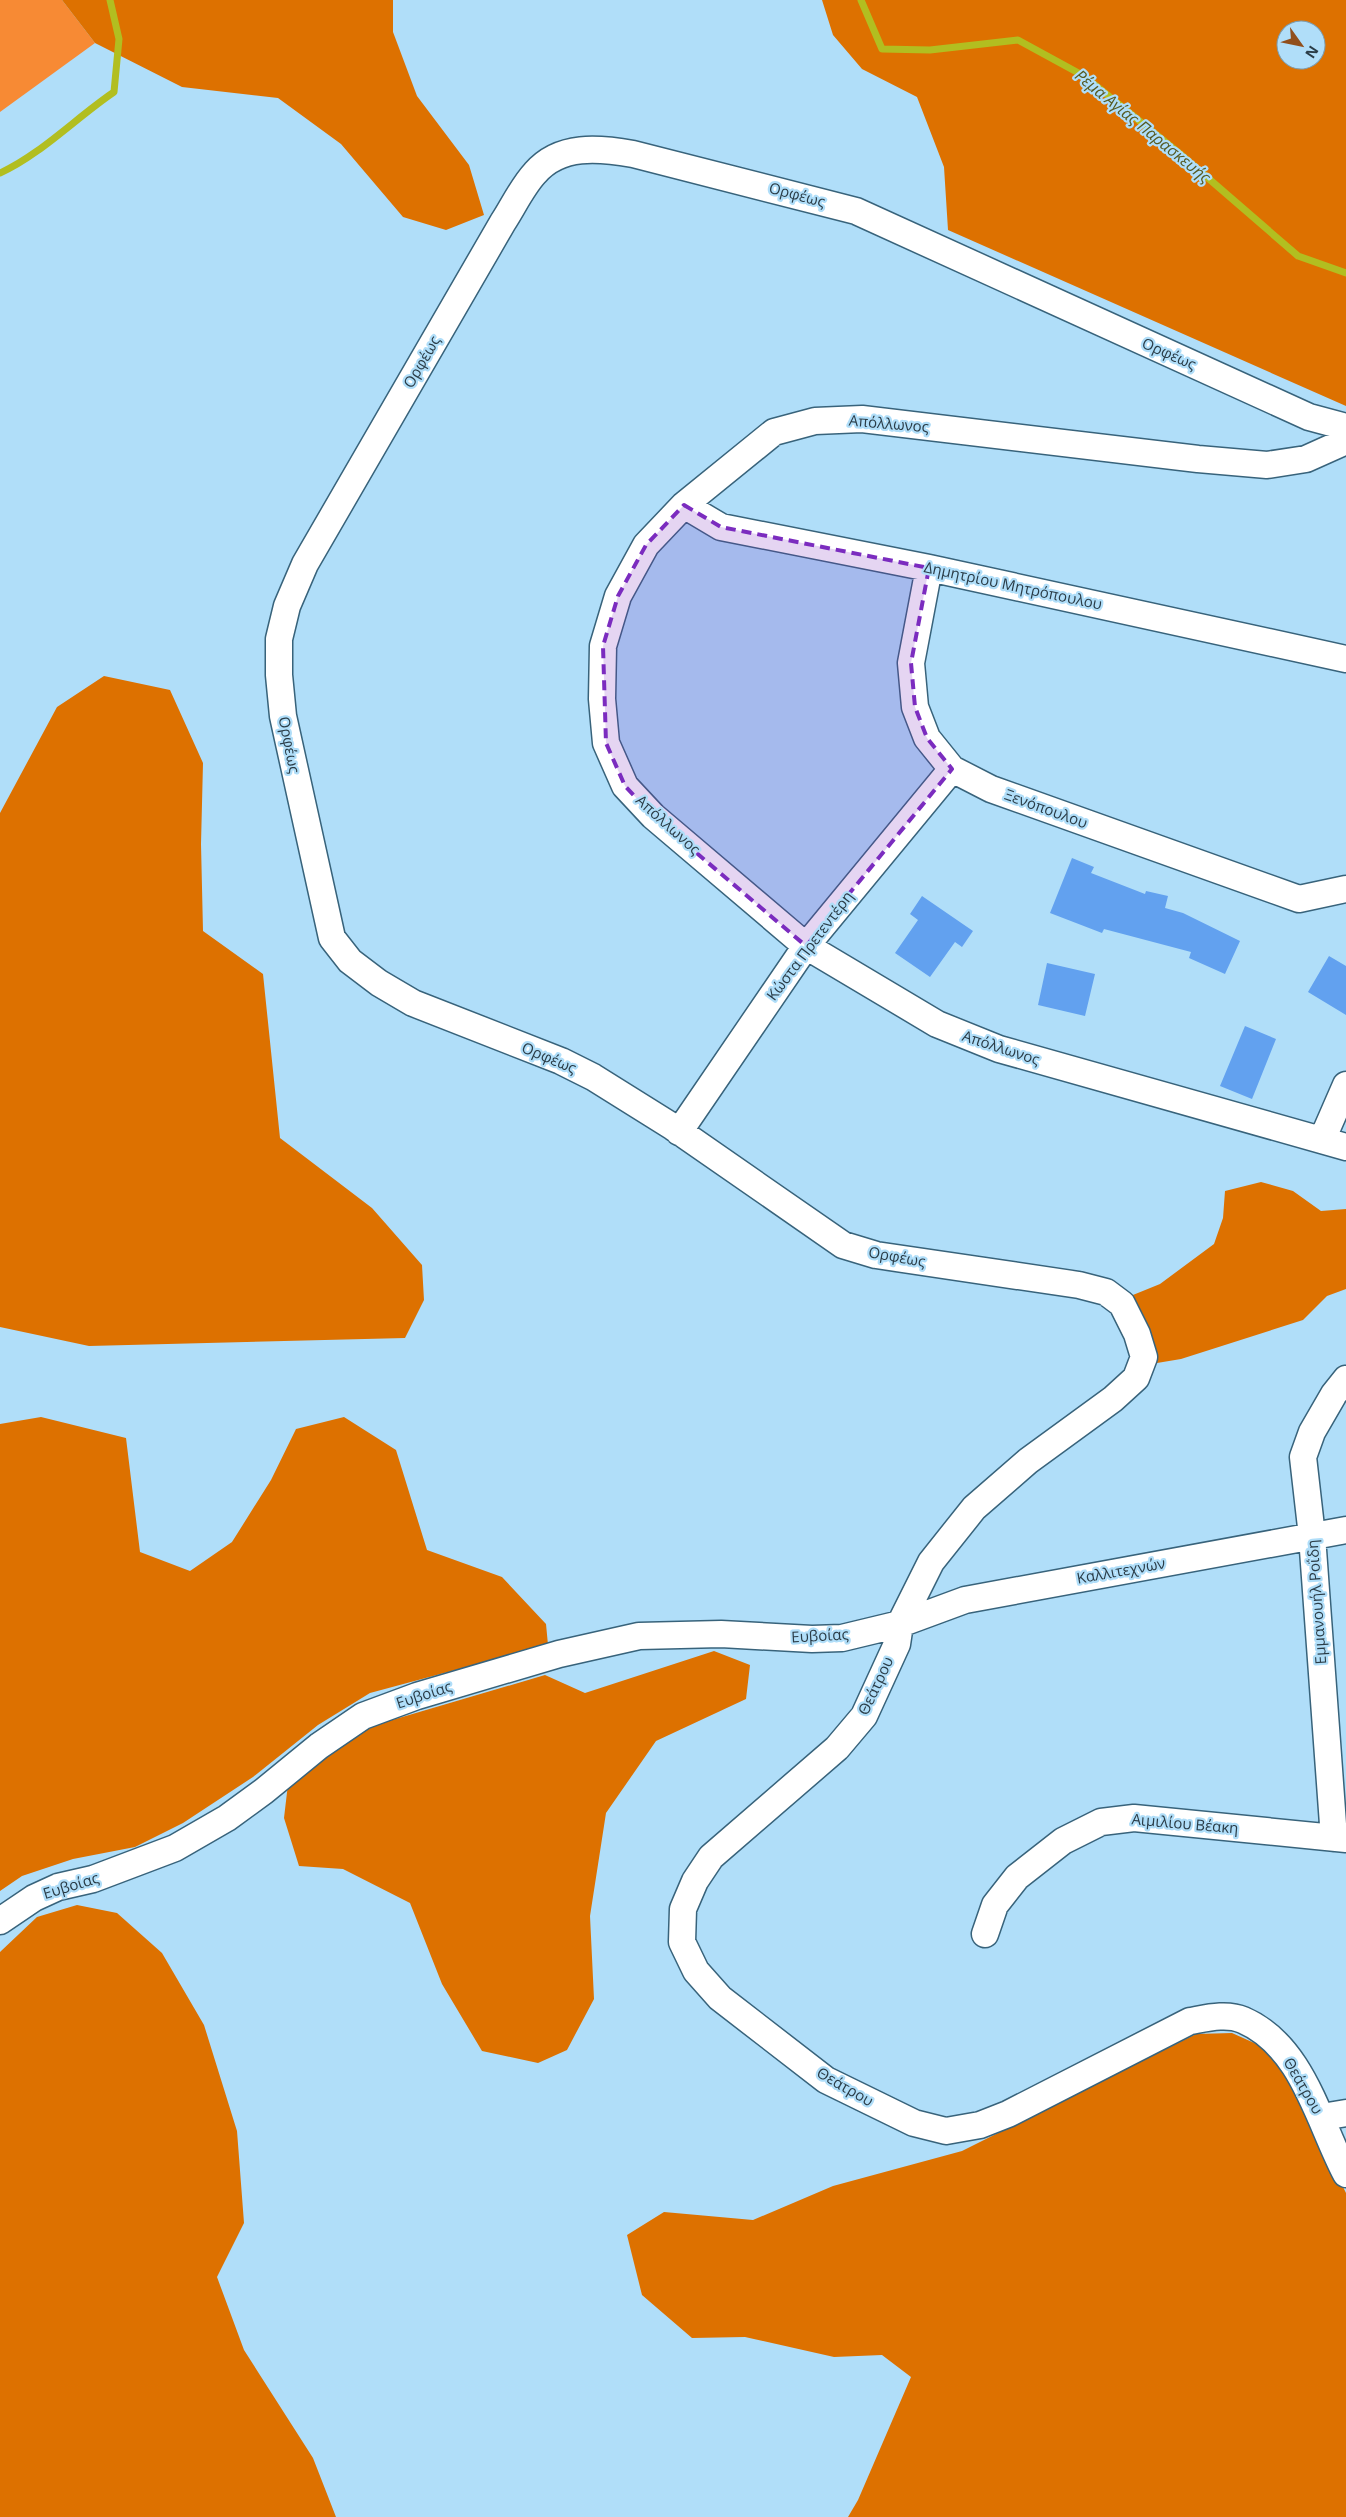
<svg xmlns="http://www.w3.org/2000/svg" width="1346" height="2517" viewBox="0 0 1346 2517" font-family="'Open Sans',sans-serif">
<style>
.green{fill:#f78a34}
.forest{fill:#dd7100;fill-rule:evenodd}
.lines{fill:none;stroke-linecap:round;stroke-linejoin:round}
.stream{stroke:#b2be20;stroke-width:7}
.building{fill:#62a1ef}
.minor-casing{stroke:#38637b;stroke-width:29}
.minor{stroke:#fff;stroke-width:26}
.marked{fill:#7b2cbf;fill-opacity:0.2;stroke:#7b2cbf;stroke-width:4;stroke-dasharray:10 6;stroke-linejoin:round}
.labels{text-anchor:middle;stroke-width:4.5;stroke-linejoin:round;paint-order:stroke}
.street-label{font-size:15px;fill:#2a3c47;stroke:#b0def9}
.water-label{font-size:16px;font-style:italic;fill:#555a22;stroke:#b0def9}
</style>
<rect width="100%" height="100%" fill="#b0def9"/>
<!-- green -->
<path class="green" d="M0,0h62l33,43 -95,69z"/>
<!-- forest -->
<path class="forest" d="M62,0h331v32l24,64 52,69 15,50 -38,15 -43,-13 -62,-73 -63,-46 -96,-11 -87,-44z
M822,0h524v406l-398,-176 -4,-63 -27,-70 -55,-28 -29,-34zM1286,30h30v30h-30z
M104,676l66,14 33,73 -2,81 2,87 60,43 17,164 92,70 50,57 2,35 -19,38 -316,8 -89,-19v-514l57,-106z
M1261,1182l32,9 28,20 25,-2v80l-19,7 -24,24 -122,39 -24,4 -10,-33 -19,-33 32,-13 54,-40 9,-26 2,-27z
M41,1417l85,21 14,114 50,19 42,-29 39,-62 25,-51 48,-12 52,33 31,100 75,27 44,47 2,21 -178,48 -52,32 -65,52 -70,46 -48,24 -62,12 -51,17 -22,15v-467z
M714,1651l36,14 -4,34 -90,42 -50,72 -16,103 4,83 -27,51 -29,13 -56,-12 -40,-67 -32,-81 -67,-34 -44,-3 -15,-48 4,-34 77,-56 180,-53 40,18z
M77,1905l40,8 45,40 42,72 33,106 7,92 -27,54 27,73 69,108 23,59h-336v-565l37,-35z
M1232,2033l29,13 22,20 63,127v324h-498l10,-17 53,-123 -29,-22 -48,2 -89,-20 -53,1 -50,-43 -15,-60 37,-23 89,8 80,-34 129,-35 234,-117z"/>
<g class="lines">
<!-- stream -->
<path class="stream" d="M861,0l21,49 48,1 88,-10 66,36 95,77 119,103 48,17
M0,173c40,-18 77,-56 114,-81l5,-53 -9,-39"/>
</g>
<!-- building -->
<path class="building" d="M1072,858l22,9 -3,6 54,21 1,-3 22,5 -3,12 18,5 57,28 -15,33 -36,-16 2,-6 -87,-23 -2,4 -52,-20z
M922,896l51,35 -11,16 -7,-5 -25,35 -35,-24 23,-33 -8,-6z
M1329,956l17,10v49l-38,-23z
M1047,963l48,11 -10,42 -47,-11z
M1245,1026l31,13 -24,60 -32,-13z"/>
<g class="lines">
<defs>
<path id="minor" d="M1346,427l-37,-10 -453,-206 -223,-57c-34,-6 -73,-10 -98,19 -13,14 -22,34 -32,49l-198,342 -18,42 -8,33v36l4,41 49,222 18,23 29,22 34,20 148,58 32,16 80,50 170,118 33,10 203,30 27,7 16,12 15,30 7,23 -8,21 -23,21 -85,62 -54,47 -43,54 -31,62 -3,20 -33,72 -27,32 -126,109 -16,24 -12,28 -1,33 14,29 24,27 106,82 88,43 32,8 34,-6 28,-11 182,-93c17,-3 37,-8 53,-1 60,26 75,101 103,154
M1346,441l-40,18 -39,6 -69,-6 -336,-40 -47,2 -41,11 -90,73 -38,40 -28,51 -15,50 -1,53 4,44 19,43 28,30 153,130 131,78 62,25 347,98
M684,505l37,22 208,41 417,91
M929,568l-18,95 4,44 12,31 25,31 39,20 308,110 47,-10
M679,1132l127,-186 146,-177
M1322,1140l24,-55
M1334,1838l-22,-302 -9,-79 9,-25 22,-38 12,-15
M0,1921l34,-23 24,-11 35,-8 82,-31 52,-30 37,-27 55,-45 44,-30 54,-20 142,-42 80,-18 82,-2 91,5 30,-1 58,-14 65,-24 381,-70
M985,1934l10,-29 22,-28 46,-36 38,-19 33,-4 212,21
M1322,2117l24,-4"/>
</defs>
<!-- minor casing -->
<use href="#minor" class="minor-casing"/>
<!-- minor -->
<use href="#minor" class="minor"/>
</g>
<!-- marked area -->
<path class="marked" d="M684,505l37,22 208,41 -18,95 4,44 12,31 25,31 -146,177 -153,-130 -28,-30 -19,-43 -3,-97 15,-50 28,-51z"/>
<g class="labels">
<!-- street labels -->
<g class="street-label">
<text transform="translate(797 195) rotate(15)" y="5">Ορφέως</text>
<text transform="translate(1169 354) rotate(24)" y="5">Ορφέως</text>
<text transform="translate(422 362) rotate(-60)" y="5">Ορφέως</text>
<text transform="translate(889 424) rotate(5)" y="5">Απόλλωνος</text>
<text transform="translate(1013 586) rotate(12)" y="5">Δημητρίου Μητρόπουλου</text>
<text transform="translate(289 745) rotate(79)" y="5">Ορφέως</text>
<text transform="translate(1046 809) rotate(20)" y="5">Ξενόπουλου</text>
<text transform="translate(668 825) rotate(42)" y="5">Απόλλωνος</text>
<text transform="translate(810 946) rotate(-53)" y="5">Κώστα Πρετεντέρη</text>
<text transform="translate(1001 1048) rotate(18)" y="5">Απόλλωνος</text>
<text transform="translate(549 1058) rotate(23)" y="5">Ορφέως</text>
<text transform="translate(897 1257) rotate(10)" y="5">Ορφέως</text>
<text transform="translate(1121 1571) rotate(-10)" y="5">Καλλιτεχνών</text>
<text transform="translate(1317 1602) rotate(-94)" y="5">Εμμανουήλ Ροΐδη</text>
<text transform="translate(820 1636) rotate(-3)" y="5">Ευβοίας</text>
<text transform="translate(876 1686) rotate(-65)" y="5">Θεάτρου</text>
<text transform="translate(424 1695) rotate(-18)" y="5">Ευβοίας</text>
<text transform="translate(1185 1824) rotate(5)" y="5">Αιμιλίου Βέακη</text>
<text transform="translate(71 1886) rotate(-17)" y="5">Ευβοίας</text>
<text transform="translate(1303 2086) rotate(60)" y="5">Θεάτρου</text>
<text transform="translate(845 2087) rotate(30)" y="5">Θεάτρου</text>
</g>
<!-- water labels -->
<g class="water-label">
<text transform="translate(1143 126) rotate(39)" y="6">Ρέμα Αγίας Παρασκευής</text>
</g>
</g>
<!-- north arrow -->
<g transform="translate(1301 45) rotate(123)"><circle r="24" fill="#b0def9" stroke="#7a9db2"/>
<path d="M0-4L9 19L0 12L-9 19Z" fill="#914f1c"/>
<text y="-8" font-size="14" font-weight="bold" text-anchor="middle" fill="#2a3c47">N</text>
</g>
</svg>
